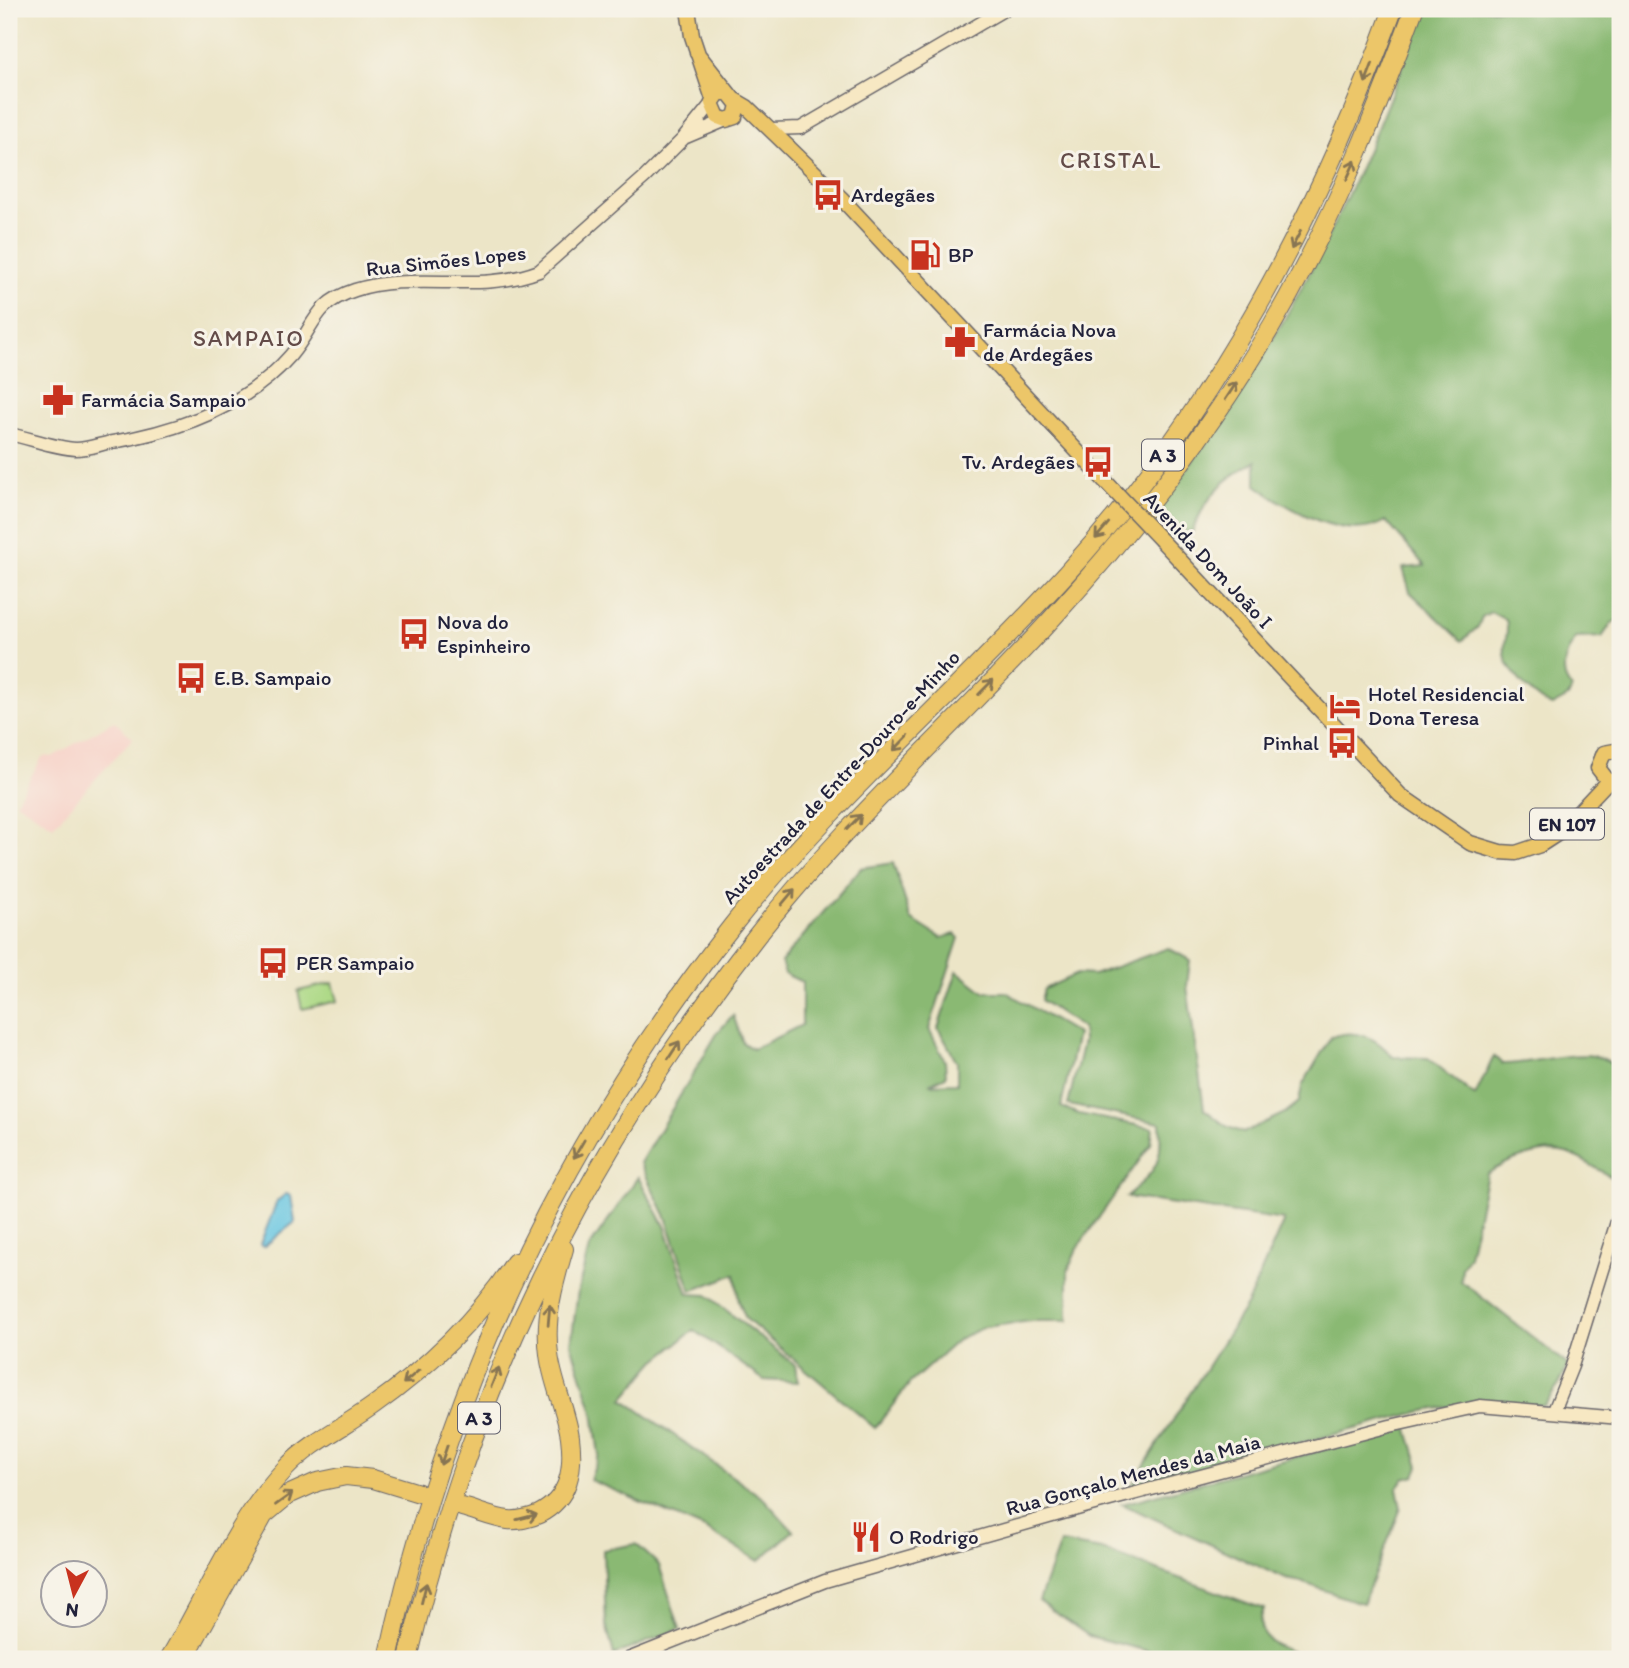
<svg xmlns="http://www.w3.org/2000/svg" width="1629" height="1668" viewBox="0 0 1629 1668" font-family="Itim,sans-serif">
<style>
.built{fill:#f7d1c7}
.green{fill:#add986;stroke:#687e60;stroke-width:2}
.forest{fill:#8ab973;stroke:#566e57;stroke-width:2}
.water{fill:#63c5e1;stroke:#42748e;stroke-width:2}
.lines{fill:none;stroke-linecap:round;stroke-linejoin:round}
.secondary-casing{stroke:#69666c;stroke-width:15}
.primary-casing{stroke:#69666c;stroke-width:17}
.highway-casing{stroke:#69666c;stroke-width:20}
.secondary{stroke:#f7e8c3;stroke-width:12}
.primary{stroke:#ecc669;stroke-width:14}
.highway{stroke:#ecc669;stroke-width:18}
.primary-bridge-casing{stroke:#69666c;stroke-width:17;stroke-linecap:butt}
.primary-bridge{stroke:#ecc669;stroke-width:14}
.oneway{stroke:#877452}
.labels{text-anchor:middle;stroke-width:6;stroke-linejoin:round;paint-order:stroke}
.shield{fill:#f7f3e8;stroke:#62616f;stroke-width:2}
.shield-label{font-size:19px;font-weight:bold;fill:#22223b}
.poi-label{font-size:21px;fill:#22223b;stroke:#f7f3e8;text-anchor:start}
.street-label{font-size:21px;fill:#22223b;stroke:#f7f3e8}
.neighbourhood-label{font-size:23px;letter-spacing:2px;fill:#634b48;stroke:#f7f3e8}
</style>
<rect width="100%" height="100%" fill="#f7f3e8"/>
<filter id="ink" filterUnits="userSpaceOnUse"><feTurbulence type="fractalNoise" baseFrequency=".0143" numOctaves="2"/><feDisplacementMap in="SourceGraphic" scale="14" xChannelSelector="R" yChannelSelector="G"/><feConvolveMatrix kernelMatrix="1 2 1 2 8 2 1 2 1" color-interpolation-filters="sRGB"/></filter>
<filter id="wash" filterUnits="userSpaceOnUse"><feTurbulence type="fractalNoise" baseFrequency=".00686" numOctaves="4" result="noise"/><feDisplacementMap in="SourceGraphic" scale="28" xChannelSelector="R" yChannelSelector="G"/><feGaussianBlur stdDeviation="1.57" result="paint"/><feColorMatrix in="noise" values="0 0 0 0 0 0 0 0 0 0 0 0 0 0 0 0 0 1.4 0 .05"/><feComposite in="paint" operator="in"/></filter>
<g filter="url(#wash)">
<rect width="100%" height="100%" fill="#ece5c7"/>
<!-- built -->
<path class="built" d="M114,721l19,17 -80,88 -37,-24 27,-46 9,1z"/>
<!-- green -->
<path class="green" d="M333,983l5,18 -36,8 -4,-18z"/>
<!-- forest -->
<path class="forest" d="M1424,9h196v610l-8,4 -10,14 -26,1c-10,14 -19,36 -4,50l-4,9 -16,9c-15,-4 -46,-36 -47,-53 -2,-12 5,-20 1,-33l-15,-8 -9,5 -4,10 -16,14 -52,-49 -7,-24 22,-2 -39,-45c-39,23 -96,-11 -130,-36v-24c-32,17 -52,37 -64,72l-13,-4 -10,3 -17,-18c126,-156 203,-318 272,-505z
M893,863l18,56 30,19 14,-4 4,4 -30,91 16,32 1,15 -17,8 28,-1v-21l-19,-34 19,-57 27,21h22l71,42 -16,73 18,7 74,14 -2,16 -73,103 -10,23v51h-37l-46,6 -25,11 -50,45 -35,45 -129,-109 -7,-17 -4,-28 -44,17 -25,-74 -26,-54 78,-131 15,-17 10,28 10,6 49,-24v-43l-17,-8 -4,-12 80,-94z
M1168,948l22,12 -3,26 17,123 22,17 17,7 42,-20 14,-11 3,-16 29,-49c26,-9 45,0 62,20l35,1 47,38 19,-40 8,8c33,2 103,-28 118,12v107c-17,-10 -35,-24 -54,-30 -23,-7 -60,8 -79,21l-18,82 -7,12 -1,13 107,84 -9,20 -15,20 -93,1 -32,6 -289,76 117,-184 37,-84 -157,-23c29,-28 36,-32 33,-74l-92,-18 15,-64 -1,-13 -41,-28 3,-11 33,-15 16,1z
M638,1177l27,49 23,68 19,1 88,70 3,17 -34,-2 -70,-50 -39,31 -32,38 141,100 29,32 -34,30 -54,-32 -115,-49 9,-25 -6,-43 -22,-68 7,-54 11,-42z
M1407,1427l12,39 -4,10 -11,3 -7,9 4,20 -38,95c-27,-6 -50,-20 -77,-24l-164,-75z
M1060,1543l42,7 162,59c-15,33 23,41 48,50h-133l-90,-23 -50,-35z
M636,1544l23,21 21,64 -66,26 -8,-31 -3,-74z"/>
<!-- water -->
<path class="water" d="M286,1194l5,2 4,26 -32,25 -3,-2 17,-44z"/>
</g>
<g filter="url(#ink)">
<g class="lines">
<defs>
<path id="secondary" d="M771,129l30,-1 204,-119
M686,137l40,-17
M9,434c21,4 45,14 67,15 10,0 22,-4 31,-6 67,-11 137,-34 183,-87 26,-30 22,-52 65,-66 59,-19 125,4 184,-19l106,-94 38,-38 29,-36
M1554,1411l18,-45 48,-154
M628,1659l197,-78 266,-76 299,-79 90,-20 140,12"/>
<path id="primary" d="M688,9l4,27 21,63
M697,53l41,52 -3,12 -9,3 -8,-3 -6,-14 7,-10h9
M735,100l12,7 94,91 264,283
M1161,540l239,255 70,48 30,9 16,1 24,-8 20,-13 48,-51
M1620,750l-16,3 -6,15 10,13h12"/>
<path id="highway" d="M462,1507c15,4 31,11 46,13 9,1 23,-2 31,-6 31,-16 35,-45 31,-77 -4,-28 -18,-55 -21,-83 -5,-36 5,-71 15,-105
M169,1659c38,-63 66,-137 117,-191 25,-26 58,-41 87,-62 54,-38 106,-88 142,-144
M184,1659l80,-144 24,-20 29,-13 29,-6 27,3 46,14
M388,1659c58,-272 172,-515 344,-733 100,-126 224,-232 332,-350 151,-165 253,-359 329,-567
M408,1659c63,-272 174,-500 347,-721 91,-117 202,-214 301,-324 88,-97 169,-202 232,-317 51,-92 90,-189 126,-288"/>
</defs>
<!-- secondary casing -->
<use href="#secondary" class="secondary-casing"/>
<!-- primary casing -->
<use href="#primary" class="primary-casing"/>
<!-- highway casing -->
<use href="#highway" class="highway-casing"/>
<!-- secondary -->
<use href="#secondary" class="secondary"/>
<!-- primary -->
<use href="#primary" class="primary"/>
<!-- highway -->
<use href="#highway" class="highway"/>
<defs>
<path id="primary-bridge" d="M1105,481l56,59"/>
</defs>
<!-- primary-bridge casing -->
<use href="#primary-bridge" class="primary-bridge-casing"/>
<!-- primary-bridge -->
<use href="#primary-bridge" class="primary-bridge"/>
</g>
<!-- one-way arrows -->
<defs><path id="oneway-shaft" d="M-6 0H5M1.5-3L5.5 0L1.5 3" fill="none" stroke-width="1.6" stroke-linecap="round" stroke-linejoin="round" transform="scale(1.75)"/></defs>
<g class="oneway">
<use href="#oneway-shaft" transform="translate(1369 73) rotate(111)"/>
<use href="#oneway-shaft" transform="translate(1351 170) rotate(-66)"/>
<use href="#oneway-shaft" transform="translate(1296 240) rotate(117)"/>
<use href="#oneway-shaft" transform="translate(1231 391) rotate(-57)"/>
<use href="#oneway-shaft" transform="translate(1102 531) rotate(130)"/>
<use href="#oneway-shaft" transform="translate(986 687) rotate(-45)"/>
<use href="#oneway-shaft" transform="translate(901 743) rotate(134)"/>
<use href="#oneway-shaft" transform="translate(854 822) rotate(-46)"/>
<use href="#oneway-shaft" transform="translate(788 897) rotate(-50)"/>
<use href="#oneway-shaft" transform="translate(674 1050) rotate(-57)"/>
<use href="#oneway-shaft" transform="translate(579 1149) rotate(120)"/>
<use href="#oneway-shaft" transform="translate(549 1315) rotate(-85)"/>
<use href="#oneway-shaft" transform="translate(411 1377) rotate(140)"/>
<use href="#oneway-shaft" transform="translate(495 1377) rotate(-68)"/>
<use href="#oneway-shaft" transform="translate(444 1455) rotate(109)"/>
<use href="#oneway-shaft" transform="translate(284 1499) rotate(-36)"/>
<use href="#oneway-shaft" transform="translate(527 1517) rotate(-14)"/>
<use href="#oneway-shaft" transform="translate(424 1593) rotate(-76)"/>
</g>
</g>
<!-- icons -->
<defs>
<symbol id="bus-bare" viewBox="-9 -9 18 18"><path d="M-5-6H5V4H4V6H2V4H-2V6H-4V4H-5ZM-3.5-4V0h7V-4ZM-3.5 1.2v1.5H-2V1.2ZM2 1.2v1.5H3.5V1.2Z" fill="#c8321e" stroke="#f7f3e8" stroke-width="2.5" paint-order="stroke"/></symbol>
<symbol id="fuel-bare" viewBox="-9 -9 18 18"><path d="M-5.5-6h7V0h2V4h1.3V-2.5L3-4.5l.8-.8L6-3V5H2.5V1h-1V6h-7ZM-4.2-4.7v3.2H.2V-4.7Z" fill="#c8321e" stroke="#f7f3e8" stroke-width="2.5" paint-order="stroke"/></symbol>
<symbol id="pharmacy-bare" viewBox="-9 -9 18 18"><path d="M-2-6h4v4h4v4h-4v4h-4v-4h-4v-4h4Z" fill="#c8321e" stroke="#f7f3e8" stroke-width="2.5" paint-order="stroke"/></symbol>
<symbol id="hotel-bare" viewBox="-9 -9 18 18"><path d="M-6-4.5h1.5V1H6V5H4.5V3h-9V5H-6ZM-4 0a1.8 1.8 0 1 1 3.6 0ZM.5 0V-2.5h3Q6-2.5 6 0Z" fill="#c8321e" stroke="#f7f3e8" stroke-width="2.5" paint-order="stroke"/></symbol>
<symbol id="restaurant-bare" viewBox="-9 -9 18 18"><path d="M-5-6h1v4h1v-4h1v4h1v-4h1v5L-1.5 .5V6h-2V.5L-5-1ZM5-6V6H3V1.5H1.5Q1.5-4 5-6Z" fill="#c8321e" stroke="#f7f3e8" stroke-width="2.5" paint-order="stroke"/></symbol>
</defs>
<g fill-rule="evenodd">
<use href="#bus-bare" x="806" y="173" width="44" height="44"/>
<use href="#fuel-bare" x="903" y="233" width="44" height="44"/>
<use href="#pharmacy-bare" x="938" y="320" width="44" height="44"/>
<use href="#pharmacy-bare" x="36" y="378" width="44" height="44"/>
<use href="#bus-bare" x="1076" y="440" width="44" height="44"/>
<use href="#bus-bare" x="392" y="612" width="44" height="44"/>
<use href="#bus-bare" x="169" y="656" width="44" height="44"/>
<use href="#hotel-bare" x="1323" y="684" width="44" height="44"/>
<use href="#bus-bare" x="1320" y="721" width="44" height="44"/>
<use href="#bus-bare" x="251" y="941" width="44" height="44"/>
<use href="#restaurant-bare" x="844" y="1515" width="44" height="44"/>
</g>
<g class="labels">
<!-- shield labels -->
<g class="shield">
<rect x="1142" y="439.5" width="42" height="31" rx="5"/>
<rect x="1530" y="808.5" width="74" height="31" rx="5"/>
<rect x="458" y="1402.5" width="42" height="31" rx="5"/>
</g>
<g class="shield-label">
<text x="1163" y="462">A 3</text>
<text x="1567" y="831">EN 107</text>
<text x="479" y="1425">A 3</text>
</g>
<!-- poi labels -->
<g class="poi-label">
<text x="851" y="202">Ardegães</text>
<text x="948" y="262">BP</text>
<text x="983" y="337">Farmácia Nova<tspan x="983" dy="24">de Ardegães</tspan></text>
<text x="81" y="407">Farmácia Sampaio</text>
<text x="1075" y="469" text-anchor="end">Tv. Ardegães</text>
<text x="437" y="629">Nova do<tspan x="437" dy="24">Espinheiro</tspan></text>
<text x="214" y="685">E.B. Sampaio</text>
<text x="1368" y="701">Hotel Residencial<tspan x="1368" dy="24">Dona Teresa</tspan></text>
<text x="1319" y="750" text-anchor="end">Pinhal</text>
<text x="296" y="970">PER Sampaio</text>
<text x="889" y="1544">O Rodrigo</text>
</g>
<!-- street labels -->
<g class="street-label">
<text transform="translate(446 261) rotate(-6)" y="7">Rua Simões Lopes</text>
<text transform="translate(1208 560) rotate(47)" y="7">Avenida Dom João I</text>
<text transform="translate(841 777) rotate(-47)" y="7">Autoestrada de Entre-Douro-e-Minho</text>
<text transform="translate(1133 1475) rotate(-15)" y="7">Rua Gonçalo Mendes da Maia</text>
</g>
<!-- neighbourhood labels -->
<g class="neighbourhood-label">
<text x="1111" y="168">CRISTAL</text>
<text x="249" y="346">SAMPAIO</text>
</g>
</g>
<!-- margin -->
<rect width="1629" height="1668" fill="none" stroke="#f7f3e8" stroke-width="35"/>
<!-- north arrow -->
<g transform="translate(74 1594) rotate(187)"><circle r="33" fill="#f7f3e8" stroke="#a29fa3" stroke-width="2"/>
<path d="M0-5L12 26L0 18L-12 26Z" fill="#c8321e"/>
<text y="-10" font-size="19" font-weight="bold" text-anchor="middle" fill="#22223b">N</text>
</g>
</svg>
